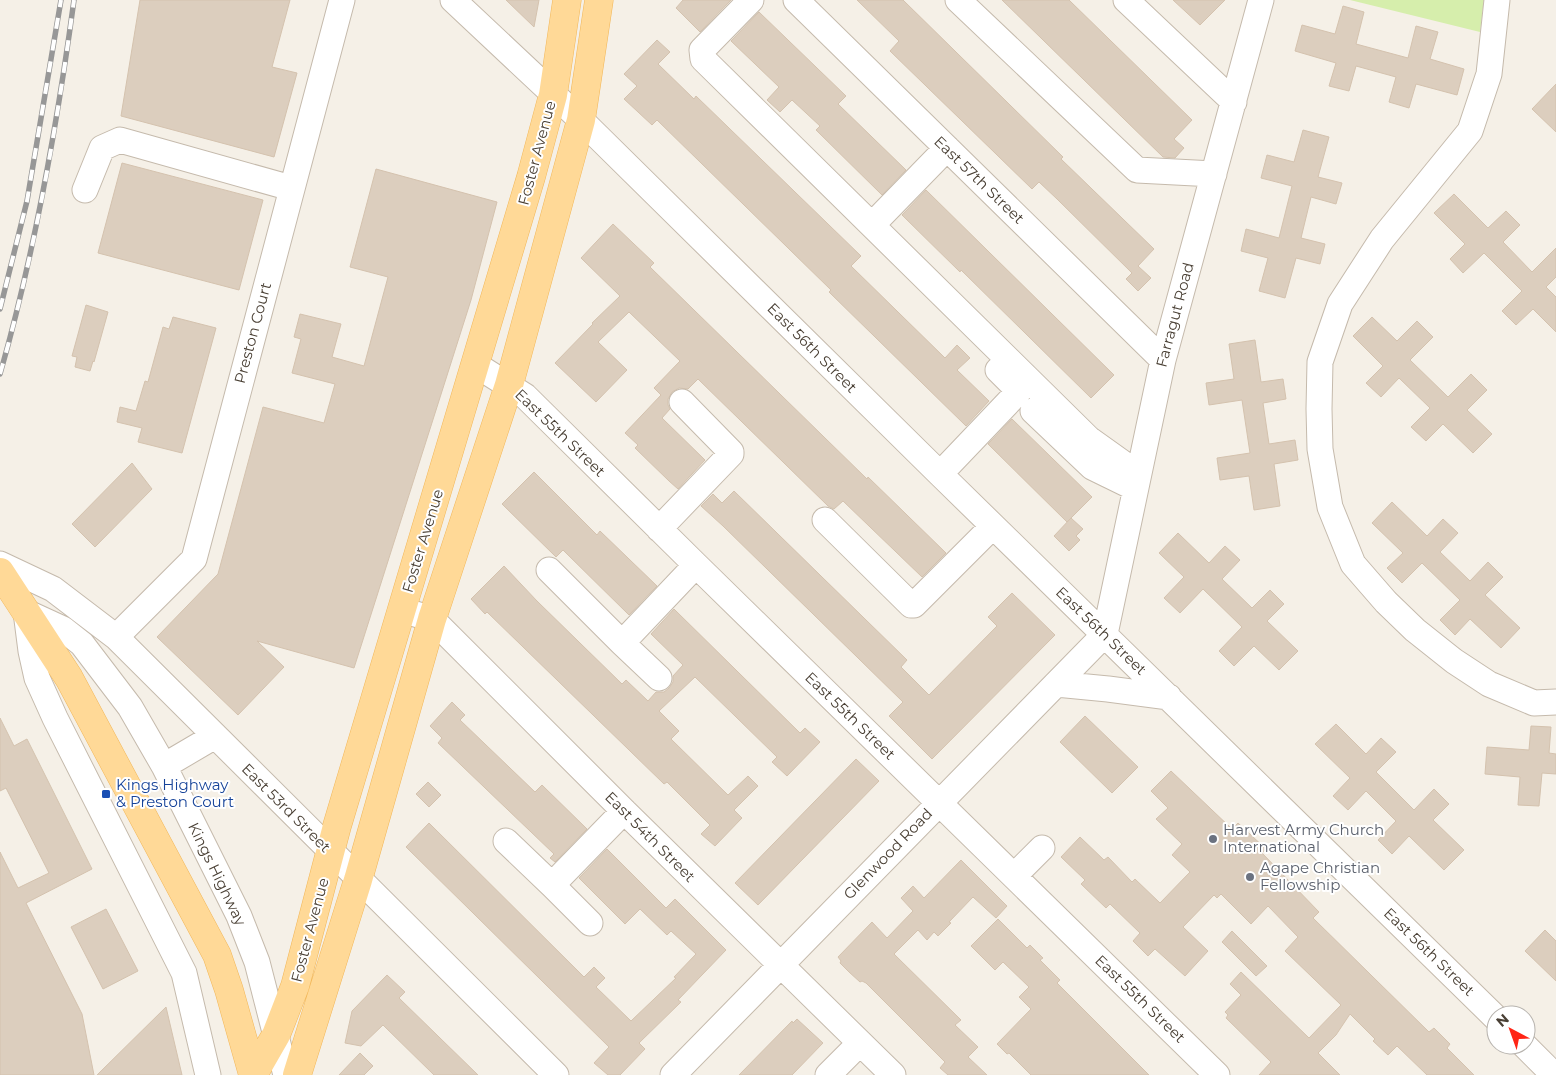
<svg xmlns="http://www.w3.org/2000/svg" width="1556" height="1075" viewBox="0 0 1556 1075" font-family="Montserrat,sans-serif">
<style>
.green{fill:#d6eeac}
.building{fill:#dccebe;stroke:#d4c2ae}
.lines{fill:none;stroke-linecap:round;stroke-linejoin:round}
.minor-casing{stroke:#c5baac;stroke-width:27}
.major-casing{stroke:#f2b759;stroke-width:29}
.minor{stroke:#fff;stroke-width:25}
.major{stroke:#ffd997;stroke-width:28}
.rail-casing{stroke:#979797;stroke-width:5.5}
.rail{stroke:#fff;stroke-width:4;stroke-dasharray:11;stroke-linecap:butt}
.transit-dot{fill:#1a4fb4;stroke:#fff;stroke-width:2}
.worship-dot{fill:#6b7280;stroke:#fff;stroke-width:2}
.labels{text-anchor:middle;stroke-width:4;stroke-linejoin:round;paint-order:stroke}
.street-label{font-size:15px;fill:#4a4035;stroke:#fff}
.transit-label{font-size:15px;fill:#164399;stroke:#fff;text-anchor:start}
.worship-label{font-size:15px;fill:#5b616d;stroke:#fff;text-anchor:start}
</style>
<rect width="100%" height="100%" fill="#f5f0e7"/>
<!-- green -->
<path class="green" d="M1350,0h134l-4,32z"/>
<!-- building -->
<path class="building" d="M140,0h150l-18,67 25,6 -23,84 -153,-41z
M506,0h33l-5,27z
M683,0h48l-31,32 -24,-24z
M857,0h46l160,157 -2,2 93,90 -16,17 13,12 -13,13 -12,-12 6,-6 -75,-74 -18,-17 -7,7 -142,-138 9,-10z
M1002,0h67l123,120 -18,19 10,9 -9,10 -12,-1z
M1173,0h52l-25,25z
M1343,6l21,6 -8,32 52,14 8,-32 22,6 -8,27 34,10 -7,26 -41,-11 -7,24 -20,-6 7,-25 -40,-11 -7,25 -20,-5 7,-23 -41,-12 7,-26 33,9z
M759,12l87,84 -8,8 68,66 -24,25 -66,-65 4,-4 -28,-26 -12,12 -13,-12 12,-13 -48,-46z
M657,40l13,12 -12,12 36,35 2,-3 165,160 -10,10 94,92 12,-13 13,13 -13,12 32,31 -23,25 -137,-134 2,-2 -174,-170 -5,5 -28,-26 13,-13 -13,-12z
M1556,84v48l-24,-23z
M1303,130l26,7 -11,40 24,6 -6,21 -25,-7 -10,41 24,6 -5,20 -24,-6 -11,40 -26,-7 9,-33 -27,-7 5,-22 33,9 13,-52 -31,-8 6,-23 27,7z
M122,163l141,37 -24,90 -141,-37z
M376,169l121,33 -26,98 -117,368 -97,-27 27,26 -46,48 -81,-78 61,-63 45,-167 61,16 11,-39 -43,-11 9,-34 -7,-2 6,-23 41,10 -9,33 32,9 24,-89 -38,-10z
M926,190l188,185 -23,23 -130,-128 -1,2 -58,-57z
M1454,194l34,34 18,-17 14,14 -17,17 29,30 24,-24v29l-10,10 10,10v35l-23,-23 -17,16 -14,-14 20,-20 -38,-38 -21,20 -13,-14 15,-15 -31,-31z
M613,224l41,39 -4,4 217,212 1,-2 78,76 -24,24 -79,-76 -9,8 -6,-3 -130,-127 -10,10 -9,-1 -7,4 -4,7v6l2,4 -8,9 43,42 -27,29 -9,-8 -34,-33 3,-3 -13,-12 36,-38 -7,-7 26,-27 -51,-49 -31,30 29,28 -31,32 -41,-39 38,-39 -1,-1 28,-27 -39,-38z
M86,305l22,7 -14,50 -1,-1 -3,10 -15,-4 2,-10 -5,-1z
M173,317l43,11 -34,125 -44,-11 4,-14 -25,-6 3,-15 16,4 9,-30 3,1 15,-55 6,2z
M1372,317l25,24 20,-20 16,16 -23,23 38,37 23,-23 16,16 -20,20 25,24 -19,19 -30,-29 -17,17 -15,-14 19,-19 -31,-30 -18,19 -15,-14 17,-17 -30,-30z
M1255,340l6,42 22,-3 3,20 -23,4 6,41 26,-4 3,20 -24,4 6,42 -26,4 -5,-34 -29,4 -3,-22 33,-5 -8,-53 -33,5 -3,-22 28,-4 -5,-35z
M1012,419l80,78 -21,21 12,11 -7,7 4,4 -11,11 -15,-15 17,-18 -4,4 -79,-78z
M132,463l20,26 -57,58 -23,-23z
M534,472l63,63 3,-4 57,55 -28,29 -66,-65 -7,7 -54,-53z
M734,491l173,169 -6,7 28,28 68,-69 -9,-9 24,-24 43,42 -123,124 -43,-43 14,-14 -180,-176 -22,-20 12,-12 9,9z
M1392,502l35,34 16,-17 15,14 -18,19 30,29 18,-19 15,15 -18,18 35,33 -19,20 -31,-29 -15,16 -15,-15 20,-20 -38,-37 -20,20 -15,-15 16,-15 -31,-30z
M1178,533l31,30 16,-17 15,14 -18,19 30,29 18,-18 14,14 -17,17 31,30 -19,19 -25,-24 -20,20 -15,-15 23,-24 -39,-38 -23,24 -16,-15 20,-21 -25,-24z
M504,566l33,35 85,83 4,-4 22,21 8,-9h8l5,-4 4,-6v-6l10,-11 -32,-31 23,-25 126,124 5,-5 15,14 -33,34 -15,-14 5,-5 -82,-80 -36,34 20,20 -8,8 57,56 20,-19 10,10 -24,24 8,8 -27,28 -14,-12 9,-9 -43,-43 -3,2 -177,-172 -2,2 -14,-15z
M452,702l13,13 -5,5 75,72 7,-7 45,44 -32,33 -5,-4 4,-4 -116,-111 4,-5 -12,-12z
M1085,716l53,51 -26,26 -52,-51z
M0,718l14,28 13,-7 65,130 -66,34 56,111 12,61h-94v-223l18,36 31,-15 -43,-85 -6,3z
M1336,724l30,30 15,-16 15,14 -20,20 38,38 20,-21 15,15 -16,16 31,30 -20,20 -35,-34 -17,18 -14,-14 18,-19 -30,-30 -18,19 -15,-14 17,-18 -35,-34z
M1531,726l20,1 -2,26 7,1v20l-14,-1 -3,33 -21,-1 2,-28 -35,-3 2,-27 42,3z
M856,759l23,22 -121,124 -23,-22z
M1171,771l61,58 6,-6 28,26 -4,4 57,59 -6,6 116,114 5,-4 16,16 -3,4 27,27h-47l-30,-29 -9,9 -15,-14 2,-2 -25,-25 -14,21 -18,18 22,22h-81l12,-13 -45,-44 2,-3 -3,-3 16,-17 -11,-11 11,-12 68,66 32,-33 -56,-54 13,-14 -30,-31 -17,18 -30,-30 -4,4 -3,-3 -31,32 25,24 -23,25 -30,-27 -7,7 -15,-15 7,-8 -30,-29 -4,4 -25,-24 4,-4 -24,-23 19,-20 24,23 4,-3 24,25 3,-3 25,24 30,-31 -18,-17 10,-11 -26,-25 12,-11 -17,-17z
M428,782l13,13 -12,12 -13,-13z
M429,823l155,154 10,-10 11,11 -9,9 35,34 45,-43 -2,-1 22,-23 -25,-23 -4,4 -27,-26 -15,15 -46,-46 28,-29 59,59 9,-9 51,51 -48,50 3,2 -42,41 6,6 -25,26h-12l-14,-12 15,-16 -203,-200z
M961,860l46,46 -11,12 -23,-21 -24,25 2,1 -13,13 -4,-4 -7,8 -9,-10 -24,24 67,66 -6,5 23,22 -10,10 19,18h-39l-8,-7 5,-6 -79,-79 -4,-2 -2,1 -11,-10 -9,-9 1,-2 -3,-4 34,-35 15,16 26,-27 -12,-13 12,-12 11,12z
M106,909l32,62 -35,18 -32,-62z
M998,919l29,29 3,-3 13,13 -3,2 20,20 -3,3 92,92h-118l-22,-22 -2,1 -10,-10 34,-35 -12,-12 10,-10 -26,-25 -8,8 -24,-24z
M1545,930l11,11v40l-31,-30z
M1232,931l35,35 -11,10 -34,-34z
M387,975l18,17 -6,6 79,77h-44l-51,-50 -22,21 -16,-3 7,-32z
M166,1007l16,68h-85z
M797,1019l26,24 -31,32h-53l53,-54 1,2z
M360,1053l13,13 -9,9h-25z"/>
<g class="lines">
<defs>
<path id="minor" d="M453,0l128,120 359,354 556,544
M751,0l-49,50 1,9 386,380 49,35
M796,0l367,360
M958,0l179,170 77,4
M1126,0l108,102
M1497,0l-8,74 -19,57 -88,108 -42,65 -20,58 -1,47 1,40 10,58 23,57 33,38 29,28 39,31 35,23 45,19 22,-1
M85,190l17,-42 18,-8 171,48
M872,225l75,-77
M476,365l49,31 171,169 521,510
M1033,411l59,56 43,21
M940,474l79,-83 -21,-21
M825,520l86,85h3l79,-79
M659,529l72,-75v-2l-49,-50
M0,564l53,25 63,48 440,438
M549,570l73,73
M402,610l30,9 192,192 269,264
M26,612l37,17 19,15 48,63 34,59 75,150 18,46 29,113
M26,612l5,39 6,27 18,40 129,255 24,102
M1105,634l58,-274 98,-360
M116,637l78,-78 148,-559
M659,678l-37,-35 74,-78
M1056,684l52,5 61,8
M164,766l51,-30
M506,841l46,44 72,-74
M1014,876l28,-28
M552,885l38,38
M1524,1045l30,30
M673,1075l432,-441
M828,1075l32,-32"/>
<path id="major" d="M0,572l69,106 148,277 12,35 24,85
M253,1075l23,-40 19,-49 42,-160 194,-649 22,-82 14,-95
M297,1075l61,-195 74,-261 77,-234 72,-265 18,-120"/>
</defs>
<!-- minor casing -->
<use href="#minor" class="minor-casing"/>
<!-- major casing -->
<use href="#major" class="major-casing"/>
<!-- minor -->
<use href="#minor" class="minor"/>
<!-- major -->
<use href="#major" class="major"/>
<defs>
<path id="rail" d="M0,309l27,-108 34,-201
M0,374c35,-122 57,-248 74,-374"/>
</defs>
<!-- rail casing -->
<use href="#rail" class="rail-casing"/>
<!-- rail -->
<use href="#rail" class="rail"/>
</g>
<!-- markers -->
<rect class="transit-dot" x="101" y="789" width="10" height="10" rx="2.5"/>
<g class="worship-dot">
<circle cx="1213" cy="839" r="5"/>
<circle cx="1250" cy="877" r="5"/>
</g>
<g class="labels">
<!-- street labels -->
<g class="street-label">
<text transform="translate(537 153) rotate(-75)" y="5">Foster Avenue</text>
<text transform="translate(979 180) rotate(44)" y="5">East 57th Street</text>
<text transform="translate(1175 315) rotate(-75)" y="5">Farragut Road</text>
<text transform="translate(253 333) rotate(-75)" y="5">Preston Court</text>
<text transform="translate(812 348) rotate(45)" y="5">East 56th Street</text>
<text transform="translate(560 433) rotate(44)" y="5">East 55th Street</text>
<text transform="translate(423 541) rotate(-73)" y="5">Foster Avenue</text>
<text transform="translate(1101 631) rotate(44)" y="5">East 56th Street</text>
<text transform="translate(850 716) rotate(44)" y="5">East 55th Street</text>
<text transform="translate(286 808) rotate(45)" y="5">East 53rd Street</text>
<text transform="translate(650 837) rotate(45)" y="5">East 54th Street</text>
<text transform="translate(888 854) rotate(-46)" y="5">Glenwood Road</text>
<text transform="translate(217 874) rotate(64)" y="5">Kings Highway</text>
<text transform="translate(310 930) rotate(-75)" y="5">Foster Avenue</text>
<text transform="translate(1429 952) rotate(44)" y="5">East 56th Street</text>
<text transform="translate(1140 999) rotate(44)" y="5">East 55th Street</text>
</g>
<!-- transit labels -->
<g class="transit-label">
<text x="116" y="790">Kings Highway<tspan x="116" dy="17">&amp; Preston Court</tspan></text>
</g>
<!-- worship labels -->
<g class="worship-label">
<text x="1223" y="835">Harvest Army Church<tspan x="1223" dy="17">International</tspan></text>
<text x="1260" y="873">Agape Christian<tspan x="1260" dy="17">Fellowship</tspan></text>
</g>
</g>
<!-- north arrow -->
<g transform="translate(1511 1030) rotate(319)"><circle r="24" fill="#ffffff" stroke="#b7b3ae"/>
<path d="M0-4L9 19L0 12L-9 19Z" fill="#ff2515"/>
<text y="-8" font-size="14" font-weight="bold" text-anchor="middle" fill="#4a4035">N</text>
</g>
</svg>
